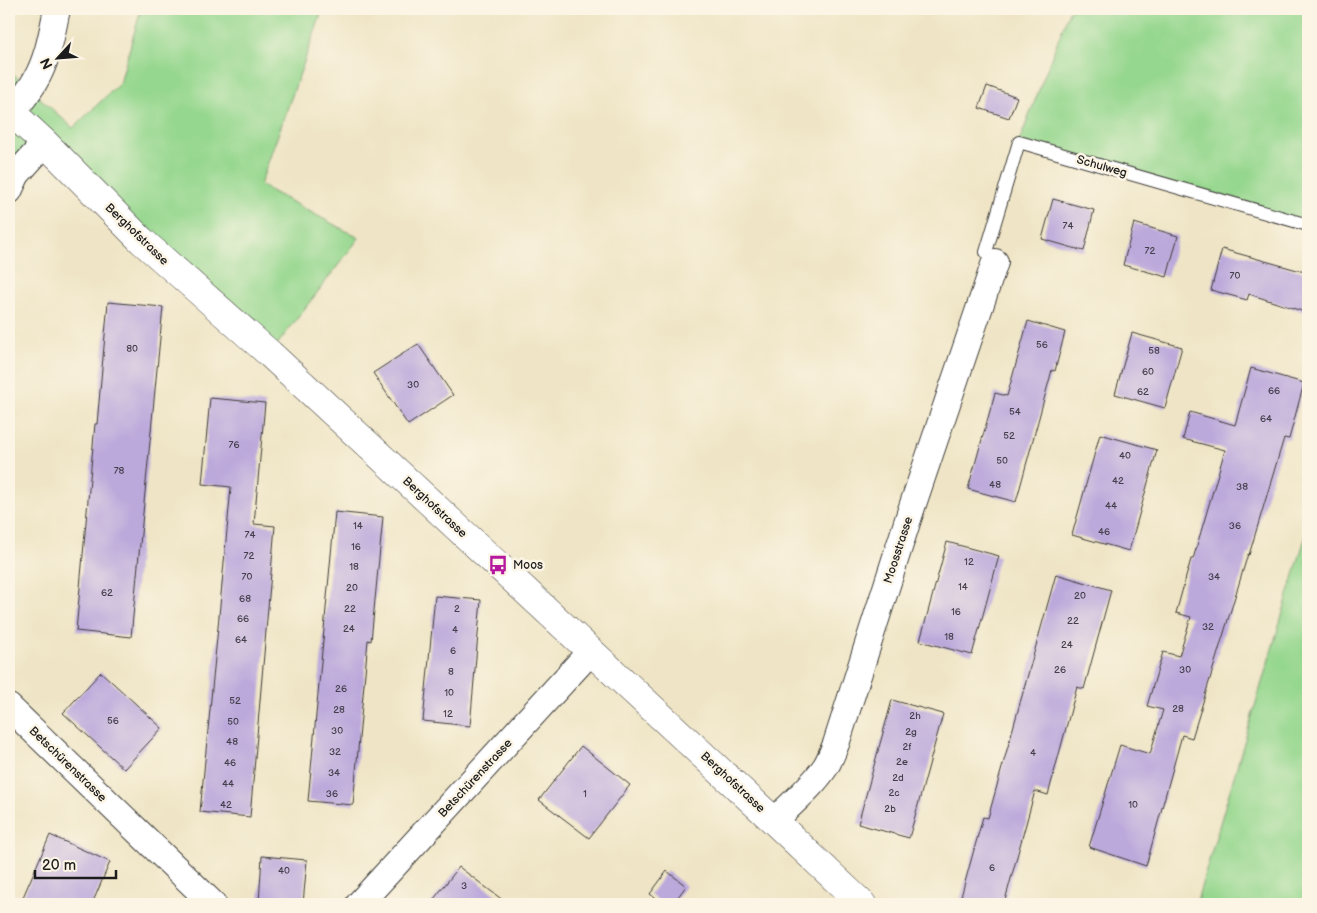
<svg xmlns="http://www.w3.org/2000/svg" width="1317" height="913" viewBox="0 0 1317 913" font-family="'Balsamiq Sans',sans-serif">
<style>
.green{fill:#95d78e;stroke:#587a55}
.building{fill:#bca9db}
.lines{fill:none;stroke-linecap:round;stroke-linejoin:round}
.service-casing{stroke:#3c3a36;stroke-width:14}
.minor-casing{stroke:#3c3a36;stroke-width:28}
.tertiary-casing{stroke:#3c3a36;stroke-width:29}
.service{stroke:#fff;stroke-width:12}
.minor{stroke:#fff;stroke-width:26}
.tertiary{stroke:#fff;stroke-width:28}
.labels{text-anchor:middle;stroke-width:5;stroke-linejoin:round;paint-order:stroke}
.number-label{font-size:10px;fill:#443f4c}
.street-label{font-size:12px;fill:#1c1c1c;stroke:#fcf5e5}
.poi-label{font-size:12px;fill:#1c1c1c;stroke:#fcf5e5;text-anchor:start}
</style>
<rect width="100%" height="100%" fill="#fcf5e5"/>
<filter id="ink" filterUnits="userSpaceOnUse"><feTurbulence type="fractalNoise" baseFrequency=".02" numOctaves="2"/><feDisplacementMap in="SourceGraphic" scale="10" xChannelSelector="R" yChannelSelector="G"/><feConvolveMatrix kernelMatrix="1 2 1 2 8 2 1 2 1" color-interpolation-filters="sRGB"/></filter>
<filter id="wash" filterUnits="userSpaceOnUse"><feTurbulence type="fractalNoise" baseFrequency=".0096" numOctaves="4" result="noise"/><feDisplacementMap in="SourceGraphic" scale="20" xChannelSelector="R" yChannelSelector="G"/><feGaussianBlur stdDeviation="1.12" result="paint"/><feColorMatrix in="noise" values="0 0 0 0 0 0 0 0 0 0 0 0 0 0 0 0 0 1.4 0 .05"/><feComposite in="paint" operator="in"/></filter>
<g filter="url(#wash)">
<rect width="100%" height="100%" fill="#efe5c6"/>
<!-- green -->
<path class="green" d="M141,9h182l-63,176 99,53 -89,116 -225,-210 -36,47v-121l64,58 47,-45z
M1070,9h238v216l-289,-83z
M1308,528v376h-112z"/>
<g id="blocks">
<!-- building -->
<path class="building" d="M987,86l30,11 -8,21 -30,-10z
M1053,199l41,11 -10,41 -42,-12z
M1134,223l44,13 -11,41 -44,-12z
M1222,249l86,24v40l-59,-19 -2,6 -36,-10z
M108,302l55,5 -32,330 -55,-6 19,-207h2z
M1028,321l37,11 -10,39 -3,-1 -36,132 -48,-13 27,-96 12,3z
M1132,333l50,14 -17,61 -50,-14z
M418,344l35,51 -45,30 -35,-52z
M1251,368l53,15 -15,56 -5,-1 -35,117 -1,-1 -56,184 -10,-3 -36,131 -57,-19 31,-102 30,9 13,-44 -16,-4 16,-54 16,4 12,-39 -15,-4 15,-54h2l32,-109 -42,-11 7,-27 45,13z
M210,398l55,5 -11,121 21,2 -25,291 -50,-5 18,-185 13,-140 -29,-3z
M1100,434l57,16 -28,101 -57,-16z
M335,512l48,5 -12,124 -3,-1 -15,165 -45,-4z
M947,542l52,14 -27,99 -52,-14z
M1056,574l55,16 -27,99 -7,-2 -29,108 -13,-4 -31,113h-45l24,-87 5,1z
M435,596l46,4 -11,126 -47,-5z
M101,672l61,56 -38,41 -61,-56z
M892,700l51,14 -34,124 -51,-14z
M581,746l49,39 -41,53 -50,-38z
M50,835l60,27 -18,42h-72z
M262,856l45,4 -4,44 -44,-1z
M459,867l49,37h-78z
M667,871l19,15 -13,18h-10l-13,-10z"/>
</g>
</g>
<g filter="url(#ink)">
<use href="#blocks" fill-opacity="0" stroke="#3c3a36" stroke-width="1"/>
<g class="lines">
<defs>
<path id="service" d="M995,262l-9,-10 33,-110 289,83"/>
<path id="minor" d="M12,113c8,-11 17,-21 23,-32 13,-22 17,-48 22,-72
M9,191l8,-17 28,-31
M9,707l204,197
M774,821c18,-18 38,-34 52,-55 4,-7 7,-15 10,-22l75,-234 84,-248
M359,904l232,-253"/>
<path id="tertiary" d="M9,110l36,33 96,97 129,114 504,467 88,83"/>
</defs>
<!-- service casing -->
<use href="#service" class="service-casing"/>
<!-- minor casing -->
<use href="#minor" class="minor-casing"/>
<!-- tertiary casing -->
<use href="#tertiary" class="tertiary-casing"/>
<!-- service -->
<use href="#service" class="service"/>
<!-- minor -->
<use href="#minor" class="minor"/>
<!-- tertiary -->
<use href="#tertiary" class="tertiary"/>
</g>
</g>
<!-- icons -->
<defs>
<symbol id="bus-bare" viewBox="-9 -9 18 18"><path d="M-5-6H5V4H4V6H2V4H-2V6H-4V4H-5ZM-3.5-4V0h7V-4ZM-3.5 1.2v1.5H-2V1.2ZM2 1.2v1.5H3.5V1.2Z" fill="#b5179e" stroke="#fcf5e5" stroke-width="2.5" paint-order="stroke"/></symbol>
</defs>
<g fill-rule="evenodd">
<use href="#bus-bare" x="484" y="551" width="28" height="28"/>
</g>
<g class="labels">
<!-- number labels -->
<g class="number-label">
<text x="1068" y="229">74</text>
<text x="1150" y="254">72</text>
<text x="1235" y="279">70</text>
<text x="1042" y="348">56</text>
<text x="132" y="352">80</text>
<text x="1154" y="354">58</text>
<text x="1148" y="375">60</text>
<text x="413" y="388">30</text>
<text x="1274" y="394">66</text>
<text x="1143" y="395">62</text>
<text x="1015" y="415">54</text>
<text x="1266" y="422">64</text>
<text x="1009" y="439">52</text>
<text x="234" y="448">76</text>
<text x="1125" y="459">40</text>
<text x="1002" y="464">50</text>
<text x="119" y="474">78</text>
<text x="1118" y="484">42</text>
<text x="995" y="488">48</text>
<text x="1242" y="490">38</text>
<text x="1111" y="509">44</text>
<text x="358" y="529">14</text>
<text x="1235" y="529">36</text>
<text x="1104" y="535">46</text>
<text x="250" y="538">74</text>
<text x="356" y="550">16</text>
<text x="249" y="559">72</text>
<text x="969" y="565">12</text>
<text x="354" y="570">18</text>
<text x="247" y="580">70</text>
<text x="1214" y="580">34</text>
<text x="963" y="590">14</text>
<text x="352" y="591">20</text>
<text x="107" y="596">62</text>
<text x="1080" y="599">20</text>
<text x="245" y="602">68</text>
<text x="350" y="612">22</text>
<text x="457" y="612">2</text>
<text x="956" y="615">16</text>
<text x="243" y="622">66</text>
<text x="1073" y="624">22</text>
<text x="1208" y="630">32</text>
<text x="349" y="632">24</text>
<text x="455" y="633">4</text>
<text x="949" y="640">18</text>
<text x="241" y="643">64</text>
<text x="1067" y="648">24</text>
<text x="453" y="654">6</text>
<text x="1060" y="673">26</text>
<text x="1185" y="673">30</text>
<text x="451" y="675">8</text>
<text x="341" y="692">26</text>
<text x="449" y="696">10</text>
<text x="235" y="704">52</text>
<text x="1178" y="712">28</text>
<text x="339" y="713">28</text>
<text x="448" y="717">12</text>
<text x="915" y="719">2h</text>
<text x="113" y="724">56</text>
<text x="233" y="725">50</text>
<text x="337" y="734">30</text>
<text x="911" y="735">2g</text>
<text x="232" y="745">48</text>
<text x="907" y="750">2f</text>
<text x="335" y="755">32</text>
<text x="1033" y="756">4</text>
<text x="902" y="765">2e</text>
<text x="230" y="766">46</text>
<text x="334" y="776">34</text>
<text x="898" y="781">2d</text>
<text x="228" y="787">44</text>
<text x="894" y="796">2c</text>
<text x="332" y="797">36</text>
<text x="585" y="797">1</text>
<text x="226" y="808">42</text>
<text x="1133" y="808">10</text>
<text x="890" y="812">2b</text>
<text x="992" y="871">6</text>
<text x="284" y="874">40</text>
<text x="464" y="889">3</text>
</g>
<!-- street labels -->
<g class="street-label">
<text transform="translate(1102 166) rotate(16)" y="4">Schulweg</text>
<text transform="translate(137 234) rotate(44)" y="4">Berghofstrasse</text>
<text transform="translate(435 507) rotate(43)" y="4">Berghofstrasse</text>
<text transform="translate(898 550) rotate(-72)" y="4">Moosstrasse</text>
<text transform="translate(68 764) rotate(44)" y="4">Betschürenstrasse</text>
<text transform="translate(475 778) rotate(-47)" y="4">Betschürenstrasse</text>
<text transform="translate(733 782) rotate(43)" y="4">Berghofstrasse</text>
</g>
<!-- poi labels -->
<g class="poi-label">
<text x="513" y="569">Moos</text>
</g>
</g>
<!-- margin -->
<rect width="1317" height="913" fill="none" stroke="#fcf5e5" stroke-width="30"/>
<!-- north arrow -->
<g transform="translate(58 58) rotate(244)" stroke="#fcf5e5" stroke-width="4" paint-order="stroke">
<path d="M0-4L9 19L0 12L-9 19Z" fill="#1c1c1c"/>
<text y="-8" font-size="14" font-weight="bold" text-anchor="middle" fill="#1c1c1c">N</text>
</g>
<!-- scale -->
<path d="M35 870v8h81v-8" fill="none" stroke="#1c1c1c" stroke-width="2.5"/>
<text x="42" y="870" font-size="15" fill="#1c1c1c" stroke="#fcf5e5" stroke-width="4" paint-order="stroke">20 m</text>
</svg>
